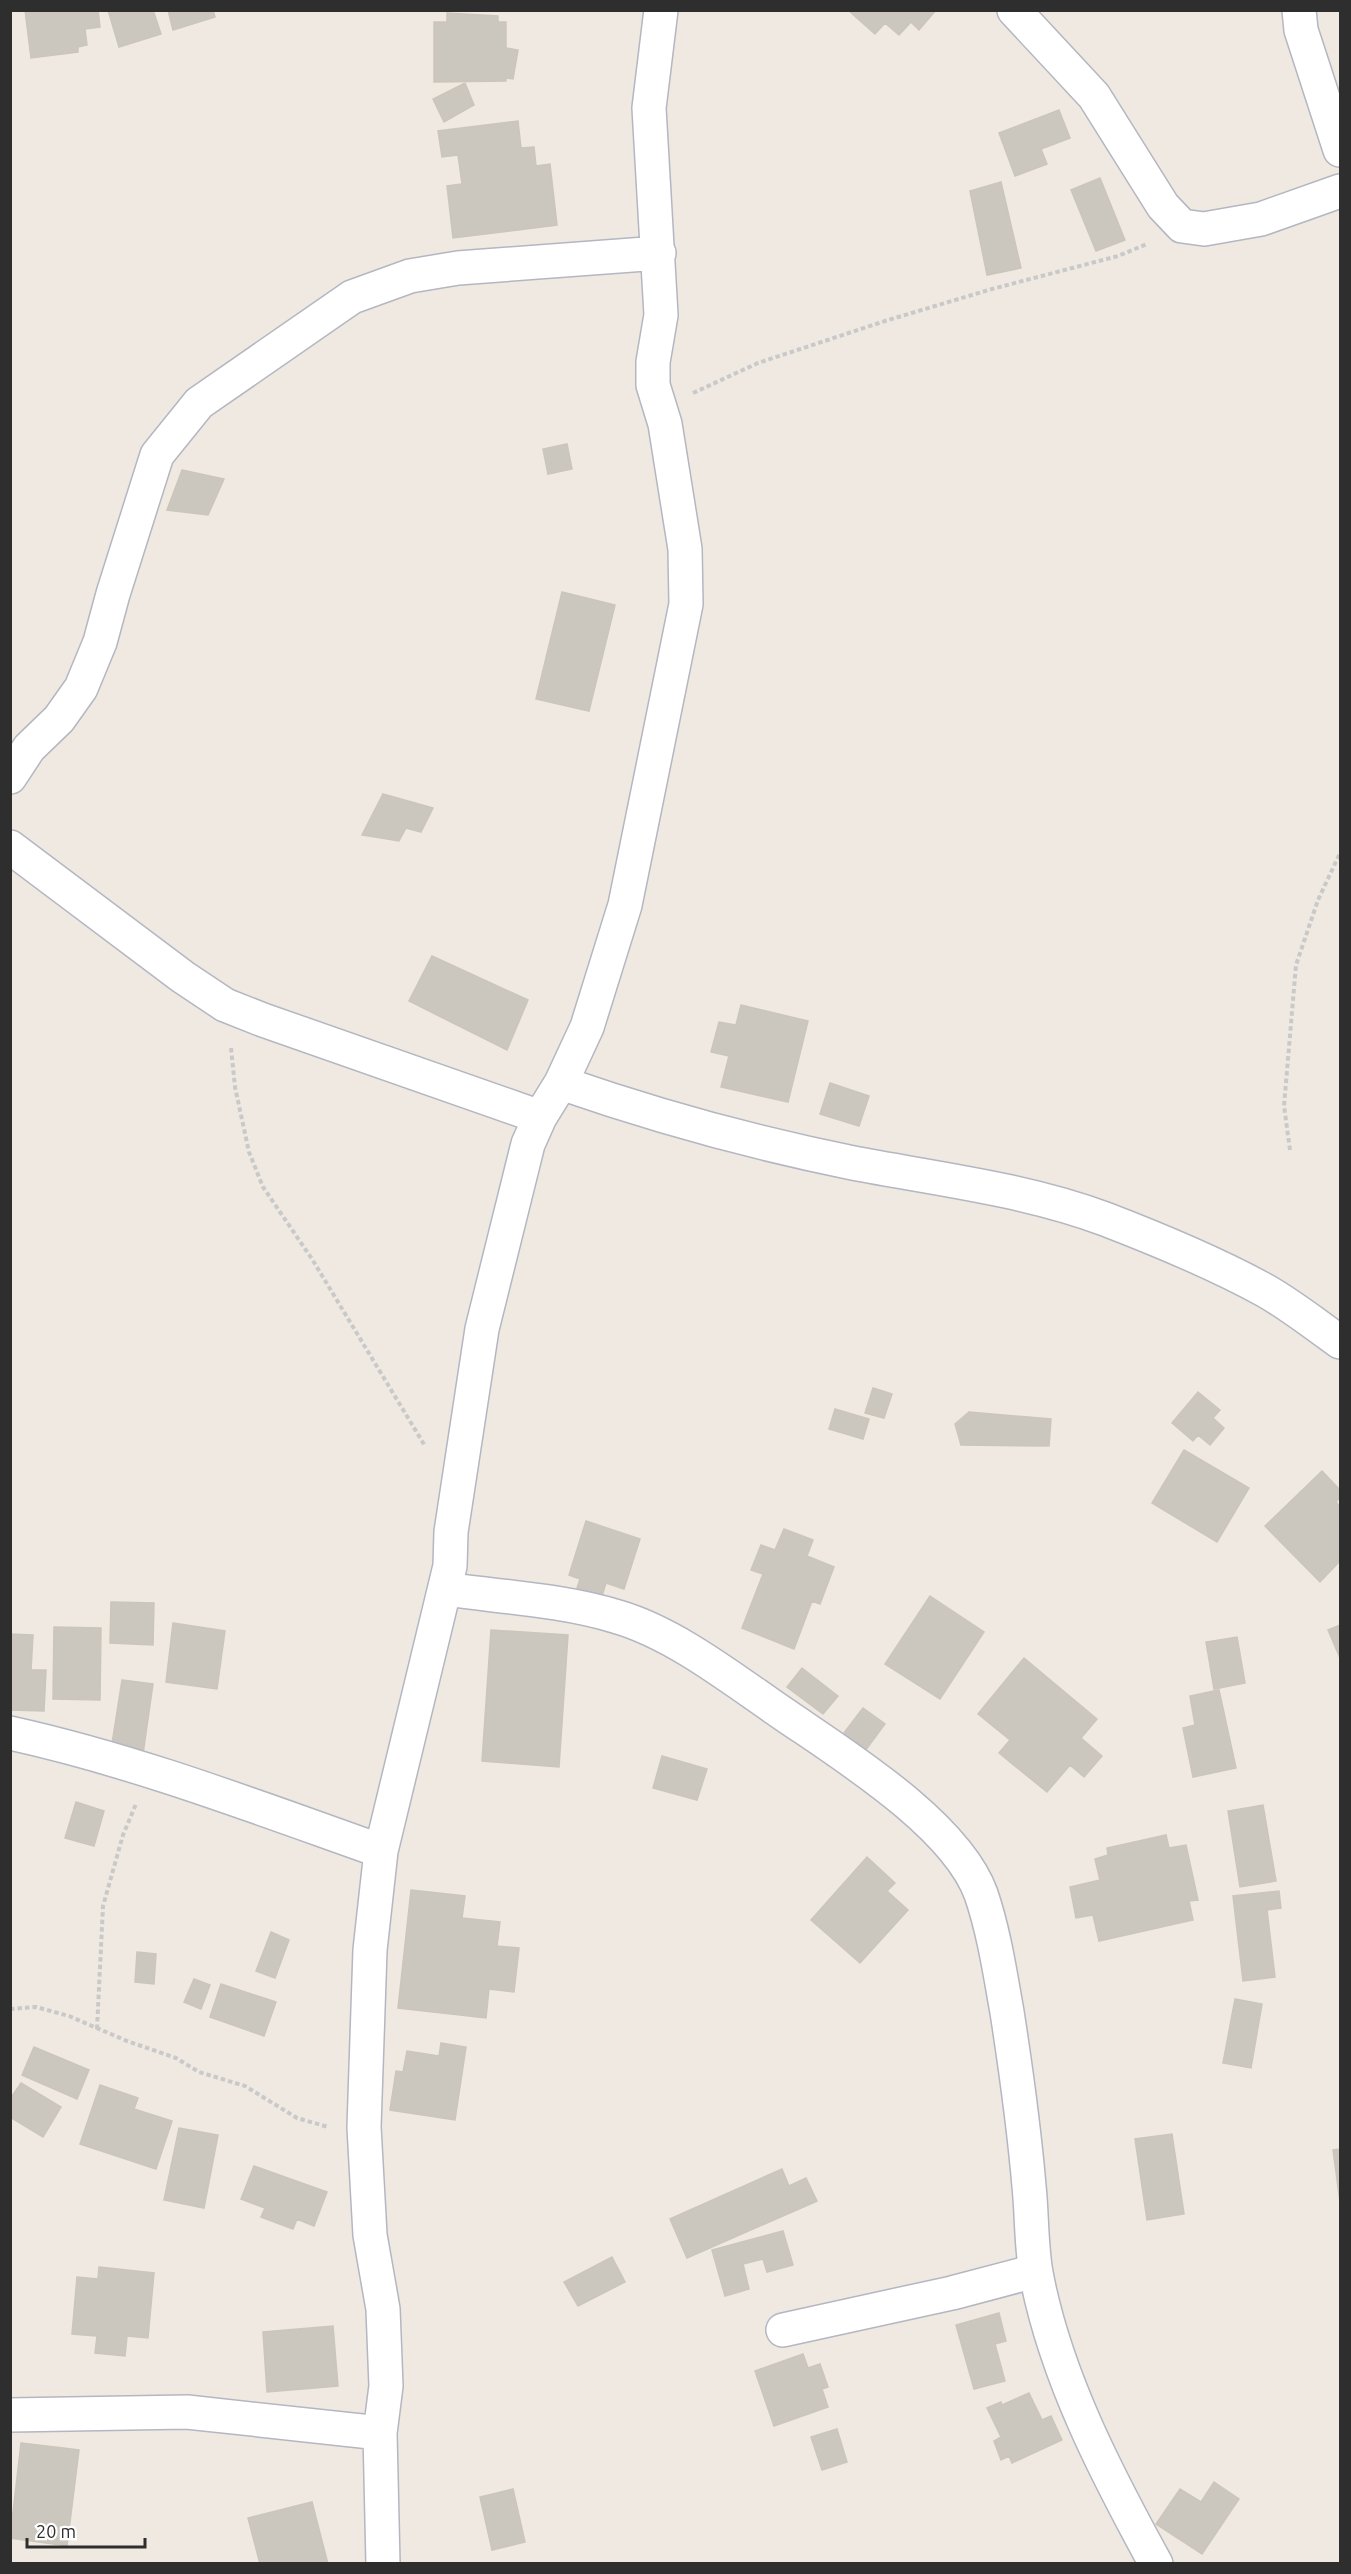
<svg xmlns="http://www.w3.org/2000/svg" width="1351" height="2574" viewBox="0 0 1351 2574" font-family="Ubuntu,sans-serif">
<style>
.building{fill:#cbc7bf;stroke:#cbc5ba;stroke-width:1.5}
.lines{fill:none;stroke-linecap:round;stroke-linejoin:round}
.minor-casing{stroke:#b4b7c1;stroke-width:36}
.path{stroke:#c9c9c9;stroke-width:4;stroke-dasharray:4.5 3;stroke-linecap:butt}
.minor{stroke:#fff;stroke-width:33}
</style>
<rect width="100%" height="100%" fill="#efe9e1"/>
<!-- building -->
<path class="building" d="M25,10h73l2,17 -15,2 2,16 -9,2v5l-47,6z
M108,10h45l8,24 -42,13z
M168,10h45l2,7 -42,13z
M848,10h88l-17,20 -8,-8 -12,13 -14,-12 -10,11z
M447,13l51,3v6h8v26l12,2 -5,29 -7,-1v3l-72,1v-60h13z
M465,83l9,22 -30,17 -11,-23z
M1059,110l11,28 -29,11 6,15 -32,12 -16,-43z
M518,121l3,27 13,-1 2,19 14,-2 7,61 -104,13 -6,-52 15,-2 -4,-29 -16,2 -4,-26z
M1100,178l25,62 -29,11 -25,-61z
M1001,182l20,86 -34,7 -17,-84z
M567,444l5,25 -24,5 -5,-25z
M182,470l42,9 -16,36 -41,-5z
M562,592l53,13 -26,106 -53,-12z
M383,794l50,14 -12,24 -15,-4 -7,13 -37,-6z
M432,956l96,44 -21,50 -98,-49z
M741,1005l67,16 -20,81 -67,-15 8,-31 -18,-4 8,-30 17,3z
M830,1083l39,13 -10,30 -39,-12z
M873,1388l19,6 -8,24 -19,-5z
M1198,1392l22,18 -7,8 11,10 -14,17 -12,-10 -5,6 -21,-18z
M835,1409l34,10 -6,20 -34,-10z
M969,1412l82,7 -2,27 -88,-1 -6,-21z
M1184,1450l65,38 -32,54 -65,-39z
M1322,1471l18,19v7l-4,5 4,5v54l-20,21 -55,-56z
M586,1521l54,18 -16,50 -18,-6 -4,13 -25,-8 3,-9 -11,-4z
M784,1529l29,11 -6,16 27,11 -14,37 -8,-3 -18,48 -52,-21 21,-54 -12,-4 10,-25 14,5z
M930,1596l54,36 -44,67 -55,-35z
M111,1602l43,1 -1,42 -43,-2z
M173,1623l52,8 -8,58 -51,-7z
M1340,1625v33l-12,-28z
M54,1627l47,1 -1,72 -47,-1z
M491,1630l77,5 -9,132 -77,-6z
M10,1634l23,1 -2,35h15l-2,41 -34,-1z
M1237,1637l8,46 -31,6 -8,-47z
M1024,1658l73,61 -16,19 21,18 -18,21 -14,-12 -23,27 -48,-39 11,-13 -32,-26z
M802,1668l36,28 -15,18 -36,-27z
M122,1680l31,4 -10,70 -32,-4z
M1219,1690l17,78 -43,9 -10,-49 12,-3 -5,-29z
M863,1708l22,16 -20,27 -22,-17z
M662,1756l45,13 -10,31 -44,-12z
M76,1802l28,9 -10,35 -29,-8z
M1263,1805l13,76 -36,6 -12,-76z
M1166,1835l3,13 17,-3 12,55 -9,1 4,19 -94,21 -6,-26 -17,3 -6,-31 30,-7 -5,-21 13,-4 -1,-7z
M867,1857l28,26 -8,8 21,19 -48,53 -49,-43z
M411,1890l54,6 -3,22 38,4 -3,24 22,2 -5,44 -25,-3 -3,29 -88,-10z
M1279,1891l2,17 -14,2 8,67 -32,4 -10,-85z
M271,1932l18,8 -14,38 -19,-7z
M137,1952l19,2 -2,30 -19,-2z
M194,1979l16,6 -9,24 -17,-7z
M221,1984l55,18 -12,34 -54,-19z
M1235,1999l27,5 -11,64 -28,-5z
M441,2043l25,4 -11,73 -65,-10 6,-39 7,1 4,-21 32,5z
M34,2047l55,23 -12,29 -55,-24z
M21,2083l40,24 -18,30 -33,-20v-18z
M100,2085l38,13 -4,11 38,12 -16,48 -76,-25z
M179,2128l39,7 -14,73 -40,-8z
M1172,2134l12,80 -37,6 -12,-81z
M1340,2149v53l-7,-52z
M254,2166l73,26 -13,34 -17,-7 -4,10 -32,-12 4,-9 -24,-9z
M782,2169l7,17 17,-8 11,23 -130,57 -17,-39z
M783,2231l10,34 -26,7 -4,-13 -20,5 6,25 -24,7 -13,-46z
M612,2257l13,25 -47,24 -14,-24z
M99,2267l55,6 -6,65 -21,-2 -2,20 -30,-3 2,-17 -25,-2 5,-57 21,2z
M999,2313l7,28 -11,3 10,37 -31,8 -18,-64z
M333,2326l5,60 -71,6 -4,-60z
M803,2354l5,14 12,-4 8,23 -6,2 6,18 -54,19 -19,-55z
M1029,2393l13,27 9,-4 11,24 -50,23 -3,-7 -8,4 -7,-19 7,-4 -14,-29 14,-6 1,3z
M837,2429l10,33 -25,8 -11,-33z
M21,2443l58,7 -12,96 -57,-8z
M1214,2482l25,17 -37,55 -46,-30 24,-35 21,13z
M513,2489l12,53 -33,8 -12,-53z
M312,2502l16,62h-68l-12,-46z"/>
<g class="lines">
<defs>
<path id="minor" d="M1014,10l80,86 69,110 19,20 22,3 57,-10 79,-28
M1299,10l2,20 39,120
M10,777l19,-29 30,-29 22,-31 19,-46 13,-48 44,-139 42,-52 153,-106 58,-21 48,-8 201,-15
M10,847l173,130 42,28 38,15 277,97
M561,1083c95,33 193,60 292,80 84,16 171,26 252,56 52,20 112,45 161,72 26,15 50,34 74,51
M445,1589c57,8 118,11 173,28 58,17 117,64 167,98 60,41 171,110 196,179 13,38 19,79 26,118 9,58 17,116 22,174 3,28 2,59 7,87 19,102 70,200 120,291
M10,1733c127,28 249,75 371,118
M783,2330l169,-37 83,-22
M10,2415l177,-3 193,21
M383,2564l-3,-131 6,-47 -3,-77 -13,-74 -6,-108 6,-177 11,-99 69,-285 1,-34 31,-203 46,-185 12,-27 21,-34 26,-56 38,-122 61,-301 -1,-55 -20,-125 -12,-39v-23l8,-47 -12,-207 12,-98"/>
</defs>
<!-- minor casing -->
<use href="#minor" class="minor-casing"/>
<!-- path -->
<path class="path" d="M693,393l65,-30 127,-42 107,-32 126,-33 29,-12
M231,1048l4,39 14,65 14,35 49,72 113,187
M1290,1150l-6,-44 12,-141 22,-65 22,-47
M10,2009l26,-2 33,9 58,25 49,17 23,14 46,14 52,32 31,9
M97,2029l6,-123 20,-71 13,-31"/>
<!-- minor -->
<use href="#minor" class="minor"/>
</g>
<!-- border -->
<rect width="1351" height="2574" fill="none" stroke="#2e2e2e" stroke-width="24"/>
<!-- scale -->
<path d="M27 2538v9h118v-9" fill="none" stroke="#2e2e2e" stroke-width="3"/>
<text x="36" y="2538" font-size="18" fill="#2e2e2e" stroke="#ffffff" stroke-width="4.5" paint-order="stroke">20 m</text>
</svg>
